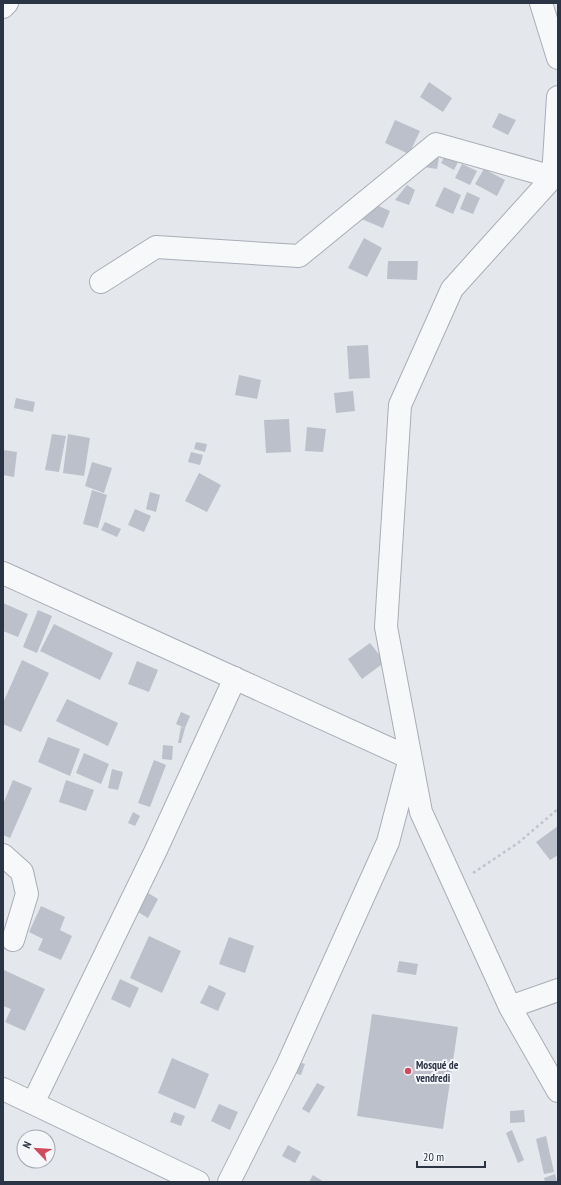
<svg xmlns="http://www.w3.org/2000/svg" width="561" height="1185" viewBox="0 0 561 1185" font-family="'PT Sans Narrow',sans-serif">
<style>
.building{fill:#bbc0ca}
.lines{fill:none;stroke-linecap:round;stroke-linejoin:round}
.minor-casing{stroke:#a9aeb7;stroke-width:24}
.path{stroke:#c2c5cb;stroke-width:2.5;stroke-dasharray:3 3;stroke-linecap:butt}
.minor{stroke:#f7f8fa;stroke-width:22}
.poi-dot{fill:#d1495b;stroke:#f4f6f9;stroke-width:1.5}
.labels{text-anchor:middle;stroke-width:4;stroke-linejoin:round;paint-order:stroke}
.poi-label{font-size:11px;font-weight:bold;fill:#2b3445;stroke:#f4f6f9;text-anchor:start}
</style>
<rect width="100%" height="100%" fill="#e4e7ec"/>
<!-- building -->
<path class="building" d="M429,82l23,16 -9,14 -23,-15z
M499,113l17,7 -8,15 -16,-8z
M395,120l25,11 -11,23 -24,-11z
M446,154l13,6 -5,10 -13,-7z
M425,157l14,1 -2,11 -13,-2z
M462,164l15,7 -7,14 -15,-7z
M484,169l21,11 -8,16 -22,-12z
M407,185l8,5 -6,15 -14,-5z
M444,187l17,8 -8,19 -18,-8z
M467,192l13,6 -7,16 -13,-5z
M372,203l18,8 -7,17 -24,-10z
M364,238l18,10 -15,29 -19,-9z
M388,261h30l-1,19 -30,-1z
M368,345l2,33 -21,1 -2,-33z
M239,375l22,5 -4,19 -22,-4z
M353,391l2,20 -19,2 -2,-20z
M16,398l19,4 -2,10 -19,-4z
M289,419l2,33 -25,1 -2,-33z
M307,427l19,2 -3,23 -18,-1z
M52,434l14,2 -7,36 -14,-2z
M68,434l22,4 -6,38 -21,-3z
M196,442l11,2 -2,8 -11,-3z
M3,450l14,2 -3,25 -11,-2z
M191,452l12,3 -3,10 -12,-3z
M92,462l20,6 -8,25 -19,-7z
M199,473l22,12 -14,27 -22,-11z
M92,490l15,5 -9,33 -15,-4z
M150,492l10,3 -4,17 -10,-3z
M135,509l16,7 -7,16 -16,-7z
M105,522l16,7 -4,8 -16,-7z
M3,603l25,11 -10,23 -15,-6z
M38,610l14,6 -15,37 -14,-6z
M54,624l59,29 -13,27 -60,-29z
M370,643l15,19 -23,17 -14,-20z
M22,660l27,13 -28,59 -18,-8v-21z
M137,661l21,9 -9,22 -21,-8z
M67,699l51,24 -10,23 -52,-25z
M181,712l9,4 -5,12 -4,15h-3l3,-16 4,1 -9,-4z
M48,737l32,12 -10,27 -32,-14z
M163,745l10,1 -1,14 -10,-1z
M84,753l25,11 -8,20 -25,-11z
M154,760l12,5 -16,42 -12,-4z
M112,769l11,3 -5,18 -10,-2z
M13,780l19,8 -22,50 -7,-3v-31z
M66,780l28,10 -8,21 -27,-9z
M133,812l7,4 -5,10 -7,-3z
M558,826v29l-8,5 -14,-18z
M143,890l15,9 -10,19 -15,-9z
M41,906l24,11 -5,13 12,6 -11,24 -23,-10 5,-11 -14,-7z
M149,936l32,15 -19,42 -32,-15z
M229,937l25,9 -9,27 -26,-9z
M399,961l19,3 -2,11 -19,-3z
M4,970l41,19 -20,42 -20,-9 6,-13 -8,-3z
M120,979l19,9 -9,20 -19,-9z
M209,985l17,8 -8,18 -18,-8z
M372,1014l86,13 -15,102 -86,-13z
M172,1058l37,16 -14,35 -37,-16z
M298,1062l7,2 -4,11 -7,-2z
M317,1083l8,4 -16,26 -7,-4z
M219,1104l19,8 -8,18 -19,-9z
M524,1110l1,12 -15,1v-12z
M174,1112l11,4 -4,10 -11,-4z
M512,1130l12,30 -6,3 -12,-30z
M546,1136l8,36 -10,2 -8,-35z
M288,1145l13,7 -6,11 -13,-7z
M555,1174l2,8h-12l-1,-4z
M313,1175l11,7h-15z"/>
<g class="lines">
<defs>
<path id="minor" d="M541,3l17,55
M3,7l4,-4
M558,176l-5,1 -101,112 -52,116 -14,222 35,185 89,195 48,84
M101,282l55,-35 143,9 137,-112 117,33 5,-80
M3,573l407,185 -22,84 -101,224 -58,116
M3,855l19,17 5,22 -14,46
M510,1007l48,-17
M3,1089l195,93
M33,1103l123,-253 79,-172"/>
</defs>
<!-- minor casing -->
<use href="#minor" class="minor-casing"/>
<!-- path -->
<path class="path" d="M473,873l45,-30 40,-34"/>
<!-- minor -->
<use href="#minor" class="minor"/>
</g>
<!-- markers -->
<circle class="poi-dot" cx="408" cy="1071" r="4"/>
<g class="labels">
<!-- poi labels -->
<g class="poi-label">
<text x="416" y="1069">Mosqué de<tspan x="416" dy="13">vendredi</tspan></text>
</g>
</g>
<!-- border -->
<rect width="561" height="1185" fill="none" stroke="#2b3445" stroke-width="8"/>
<!-- north arrow -->
<g transform="translate(36 1149) rotate(295)"><circle r="19" fill="#f4f6f9" stroke="#a4a8b1"/>
<path d="M0-3L7 15L0 10L-7 15Z" fill="#d1495b"/>
<text y="-6" font-size="11" font-weight="bold" text-anchor="middle" fill="#2b3445">N</text>
</g>
<!-- scale -->
<path d="M417 1161v6h68v-6" fill="none" stroke="#2b3445" stroke-width="2"/>
<text x="423" y="1161" font-size="12" fill="#2b3445" stroke="#f4f6f9" stroke-width="3" paint-order="stroke">20 m</text>
</svg>
